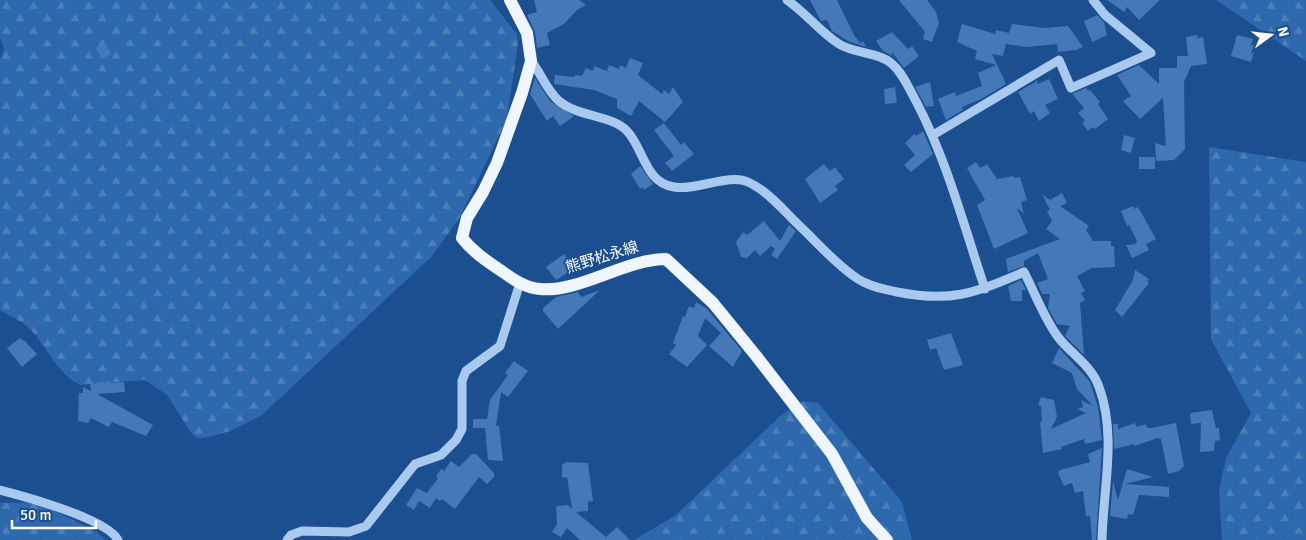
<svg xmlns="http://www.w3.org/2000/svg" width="1306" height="540" viewBox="0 0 1306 540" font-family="Signika,'Noto Sans JP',sans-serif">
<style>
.forest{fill:url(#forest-firs)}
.building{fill:#4478b7}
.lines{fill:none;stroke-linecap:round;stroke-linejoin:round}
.minor{stroke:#a9c9ee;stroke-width:9}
.major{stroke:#f0f6ff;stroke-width:12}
.labels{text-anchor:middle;stroke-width:4;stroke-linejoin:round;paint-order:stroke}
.street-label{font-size:15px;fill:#fff;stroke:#1b4f8f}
</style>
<defs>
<pattern id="forest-firs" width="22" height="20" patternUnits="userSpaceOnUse" patternTransform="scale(1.25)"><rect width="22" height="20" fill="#2e69ad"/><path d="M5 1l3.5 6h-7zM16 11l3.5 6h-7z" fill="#4d80b9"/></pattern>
</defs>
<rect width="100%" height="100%" fill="#1b4f8f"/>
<!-- forest -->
<path class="forest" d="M0,0h490l27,34 1,9 -11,76 -47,98 -28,39 -170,159 -31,16 -32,8 -7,-5 -25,-39 -22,-15 -65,5c-23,-12 -33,-38 -50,-56 -7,-8 -21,-13 -30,-19v-250l4,-12 -4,-10z
M1216,0h90v61z
M1209,147l97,15v378h-84l-3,-49 7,-33 25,-45 -40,-74z
M801,401l17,2 84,99 10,38h-278l42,-25 102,-97z
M37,502l60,30 9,8h-106v-37z"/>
<!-- building -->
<path class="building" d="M534,0h45l7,5 -9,5 -13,14 -17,9 3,12 -13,3 -2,-16 -8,-17 10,-3z
M810,0h27l17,35 6,8 3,-2 3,6 -18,-6 -16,-10 -5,-11 -6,1z
M899,0h28l9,12 3,11 -7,19 -9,-3 2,-7z
M1107,0h53l-21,20 -12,-13 -3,5z
M1097,15l7,7 3,13 -15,7 -8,-21z
M962,24l33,10 1,-4 13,3 3,-9 32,4 24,-2 15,21 -7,3 -18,2 -1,-8 -31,3 -20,-3 -3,12 -11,-2 14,30 -25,15 -19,8 1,3 -17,10 -8,-21 17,-7 1,4 26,-10 -4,-13 18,-8 -21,-6 2,-8 -20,-9z
M892,32l16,17 4,-3 7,10 -15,12 -12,-16v4l-9,-5 -7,-10z
M1197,35l1,3 5,-1 4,27 -16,2 -7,16 1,67 -11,11 -18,1 -1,-18 11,3 -3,-48 -23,21 -17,-18 8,-5 -14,-21 22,-10 20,19v-16h18v-12h11l-2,-19z
M1237,35l16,4 -2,6 5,1 -5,16 -20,-6z
M105,43l6,11 -9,5 -6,-11z
M630,58l13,5 -5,12 24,19 2,-4 5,4 4,-7 10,15 -18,20 -26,-21 -8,15 -14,-8v-9l-23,-9 -40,-6 1,-9 19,2 1,-2 7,1 4,-8 7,3 1,-5 13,5 2,-6 10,4 1,-4 6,3z
M535,78l15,23 24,15 -14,10 -7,-10 -6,5 -17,-27z
M1049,79l9,20 -13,6 5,8 -11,8 -5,-10 -4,3 -12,-22 19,-11 1,3z
M930,82l4,24 -8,1 -11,-20z
M895,87l2,16 -12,1 -1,-15z
M1086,88l2,3 2,-1 10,12 -2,2 10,15 -13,10 -2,-2 -5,4 -6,-8 3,-2 -7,-8 6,-5 -12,-14z
M664,123l17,22 3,-3 10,12 -22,17 -7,-8 9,-7 -20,-26z
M923,131l10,23 -22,18 -7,-7 11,-10 -10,-12 9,-9 2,2z
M1124,135l11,3 -4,15 -10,-3z
M1139,157h16v12h-16z
M976,162l4,6 7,-4 10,15 17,-3v2l6,-1 7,23 -6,2 3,12 -7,-6 11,25 -34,16 -17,-44 8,-5 -18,-32z
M824,164l6,7 5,-4 9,12 -9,7 3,4 -18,13 -15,-24z
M640,166l13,18 -9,6 -1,-3 -3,2 -9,-15z
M1062,193l5,10 -7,3 29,20 -3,4 7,11h18v5h3l1,21 -23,1 -15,8 8,15 -4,2 4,7 -5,3 4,52 -19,-19 5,-10 -13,-2 -9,-16 2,-14h-8l-5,-11 11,-4 -10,-26 -14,8v5l-16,6 -2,-13 54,-20 -14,-10 6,-8 -5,-10 3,-1 -8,-16 8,6z
M1133,206l1,3 4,-2 18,32 -10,5 3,6 -17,8 -6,-13 9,-1 2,-3 -8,-16 -2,1 -6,-15z
M764,221l16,20 9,-16 7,6 -19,28 -6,-4 4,-6 -4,-3 -11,10 -5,-6 -8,8 -6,-1 -5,-15 7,-10 4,3z
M564,254l10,15 -18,11 -10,-13z
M1135,270l14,9 -2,3 2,1 -27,34 -7,-7 18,-30z
M1021,280l5,10h-4v11h-11l-3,-15z
M600,290l-42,39 -15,-18v-3l13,-11 22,-5 3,5z
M696,302l11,7 35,42 -9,16 -24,-21 12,-13 -16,-15 -7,18 9,9 -20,22 -18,-13 7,-9 -3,-2 10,-27 2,1 4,-11 5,2z
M951,333l12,32 -19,5 -8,-22 -6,2 -3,-10z
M20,338l3,3 1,-1 13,14 -15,13 -15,-19z
M1059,348l31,34 8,25 4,33 -17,4 -1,-5 -23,8 1,2 -19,4 -3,-31 2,-1 -1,-15 -3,-1 3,-8 13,3 3,17 -6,12 35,-16 -9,-4 6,-2 -2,-7 12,6 -16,-17 -5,-16 -20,-10z
M514,361l14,10 -20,26 -7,-5 -5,34h3l4,35 -15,-1 -3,-32h-12v-9h14l3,-19 18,-25 -3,-2z
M110,381l1,2 13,-1 1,10 -28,2 56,31 -7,11 -34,-14 -3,5 -18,-9 -3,5 -10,-2 1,-28h4v-6l8,4 -1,-7z
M1212,410l4,18h3l1,12 -5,1 -1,10 -14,1 1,-29 -10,1 -1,-11z
M1135,423l1,4 10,-3 1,4h4l25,-5 8,43 -5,5 -11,3 -7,-35 -3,-1 -24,8v-2l-20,5 -1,-25h5v5z
M1102,448l-6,92h-4l-2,-24h-4l-3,-25 -8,2 -3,-10 -8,3 -6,-13 2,-3 30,-8 -2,-8z
M472,454h4l18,19v4l-7,7 -8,-7 -24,32 -13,-10 -2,2 -4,-3 -6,10 -11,-7 -5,9 -8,-5 11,-17 10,5 11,-15 -2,-2 5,-7 3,2 7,-10 8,6z
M566,462l22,1 5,38 -5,1v9l-12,1 30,25 11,-10 13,13h-50l-13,-12 -6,9 -9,-5 5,-8 -1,-18 12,-1 4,4 -5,-32 -5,1v-13z
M1127,469l26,8 -28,7 44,3v10l-30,-2 -6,20 -5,-1 -1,5 -17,-3 3,-35 5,19z"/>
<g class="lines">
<!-- minor -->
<path class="minor" d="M787,0c19,13 33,32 52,44 16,10 40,8 53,20 11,9 18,27 25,39 30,58 47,123 68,186
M531,61c10,12 16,30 28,40 19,16 53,14 68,30 17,18 18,52 47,56 22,4 55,-14 74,-5 22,10 39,33 57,49 16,16 33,35 53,48 12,8 26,10 39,13 55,11 77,1 127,-20 11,21 20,46 34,65 13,17 34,29 41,50 18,48 4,103 3,153
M933,135l126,-75 12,28 80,-35 -46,-38 -12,-15
M0,490c24,6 107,29 118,50
M287,540l4,-5 11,-4 47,1 17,-6 49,-62 26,-9 15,-15 6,-11v-48l4,-10 34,-25 20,-63"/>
<!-- major -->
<path class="major" d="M510,0l17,33 4,28 -9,32 -25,70 -14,29 -16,26 -5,20c12,15 25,23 41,34 11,8 23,16 37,17 38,4 86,-30 126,-30l47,44 44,54 75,97 35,64 20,22"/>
</g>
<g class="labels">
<!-- street labels -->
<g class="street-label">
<text transform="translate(602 257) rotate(-17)" y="5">熊野松永線</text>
</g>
</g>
<!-- north arrow -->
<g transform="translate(1271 35) rotate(75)" stroke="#1b4f8f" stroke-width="4" paint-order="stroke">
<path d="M0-4L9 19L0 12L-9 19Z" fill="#ffffff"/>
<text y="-8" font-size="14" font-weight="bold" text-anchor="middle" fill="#ffffff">N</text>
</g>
<!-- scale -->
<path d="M12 520v8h84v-8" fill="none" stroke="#ffffff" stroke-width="2.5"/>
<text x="20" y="520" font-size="15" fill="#ffffff" stroke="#1b4f8f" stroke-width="4" paint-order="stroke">50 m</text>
</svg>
